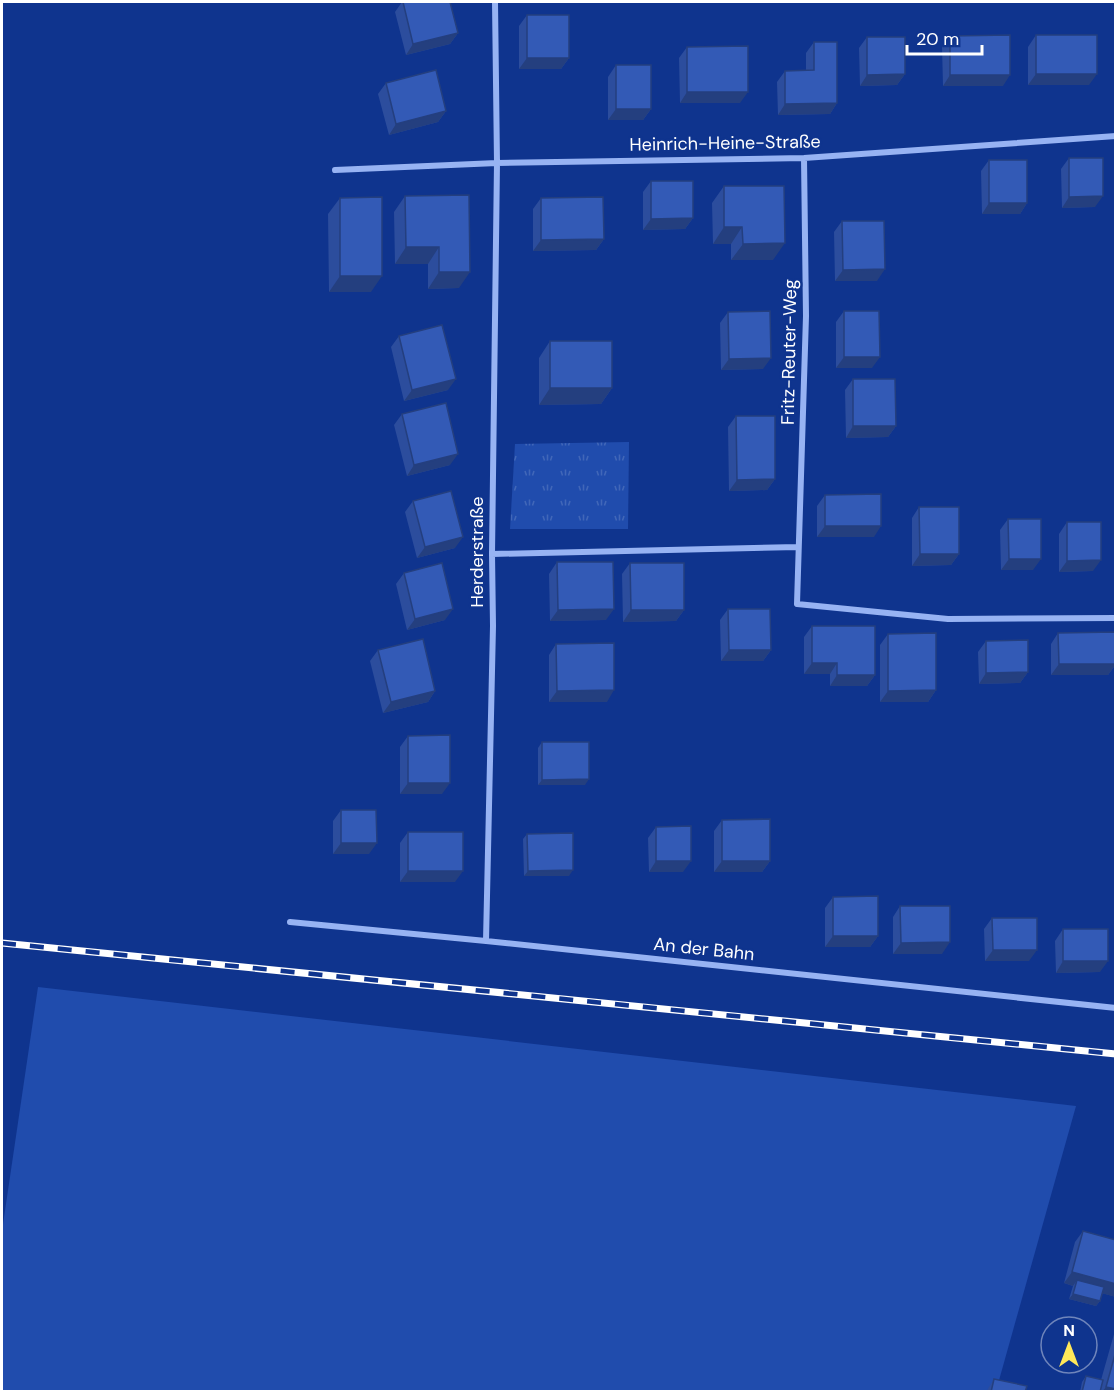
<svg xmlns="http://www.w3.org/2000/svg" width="1117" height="1393" viewBox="0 0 1117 1393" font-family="'DM Sans',sans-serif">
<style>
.grass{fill:#204cad}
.park{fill:url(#park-tufts)}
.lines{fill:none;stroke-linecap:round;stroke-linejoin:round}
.minor{stroke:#97b3f3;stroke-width:6}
.rail-casing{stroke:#fff;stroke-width:7}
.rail{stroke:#0f348e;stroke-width:4.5;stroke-dasharray:14;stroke-linecap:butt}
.wall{fill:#2c4d9d}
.shaded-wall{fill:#243f7f}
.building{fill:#335ab6;stroke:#243f7f;stroke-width:1.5}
.labels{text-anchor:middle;stroke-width:4.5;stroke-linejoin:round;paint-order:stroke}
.street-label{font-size:18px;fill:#fff;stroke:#0f348e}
</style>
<defs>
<pattern id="park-tufts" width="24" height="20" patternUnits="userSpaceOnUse" patternTransform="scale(1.5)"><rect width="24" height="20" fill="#204cad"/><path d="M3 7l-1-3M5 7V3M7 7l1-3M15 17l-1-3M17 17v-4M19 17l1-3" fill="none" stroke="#4167b9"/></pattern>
</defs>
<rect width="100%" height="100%" fill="#0f348e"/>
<!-- grass -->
<path class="grass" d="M38,987l1038,119 -80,285 -994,1v-161z"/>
<!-- park -->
<path class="park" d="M629,442l-1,87h-118l5,-85z"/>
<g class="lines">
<!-- minor -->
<path class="minor" d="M804,158l2,158 -9,288 151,15 168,-1
M335,170l162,-7 307,-5 312,-22
M492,554l306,-7
M290,922l196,19 630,67
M486,941l7,-315 -1,-72 5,-391 -2,-161"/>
<defs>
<path id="rail" d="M2,943l1114,111"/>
</defs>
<!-- rail casing -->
<use href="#rail" class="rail-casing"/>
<!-- rail -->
<use href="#rail" class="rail"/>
</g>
<!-- wall -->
<path class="wall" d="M402,2h48l8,31 -8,11 -44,11 -11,-43z
M527,15l42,43 -8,11h-42v-43z
M1036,35l53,50h-61v-38z
M950,36l53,50h-60l-1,-39z
M867,37l38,37 -8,11 -37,1 -1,-38z
M814,42l23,61 -7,11 -52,1 -1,-33 8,-11h21v-18z
M687,47l53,56h-60l-1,-45z
M616,65l35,44 -8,11h-35v-43z
M386,83l60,28 -8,11 -49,13 -11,-41z
M1069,158l26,49 -33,1 -1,-39z
M989,160l38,43 -7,11h-38l-1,-43z
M651,181l42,37 -8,11 -42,1v-38z
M724,186l49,74h-42v-16h-18l-1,-41z
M469,195l-10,93 -31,1v-25h-33l-1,-52 11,-16z
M340,198l31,94h-42l-1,-78z
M541,198l63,41 -8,11 -63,1v-42z
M842,221l35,60h-42l-1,-49z
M844,311l28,57h-36v-46z
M728,312l35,57 -42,1 -1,-47z
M399,336l49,54 -44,11 -13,-54z
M550,341l62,47 -11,16 -62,1v-47z
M853,379l43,47 -8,11 -42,1 -1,-48z
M402,414l48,51 -43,11 -13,-51z
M736,416l39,63 -8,11 -38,1 -1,-64z
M825,495l49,42h-57v-31z
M413,501l42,47 -38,10 -12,-46z
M919,507l40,47 -8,11 -39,1v-48z
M1008,519l25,51h-32l-1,-40z
M1067,522l26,49 -34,1v-38z
M557,562l49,58 -56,1 -1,-47z
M630,563l54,47 -8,11 -53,1 -1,-48z
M404,573l41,47 -38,10 -11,-46z
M728,609l43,41 -8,11h-42l-1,-41z
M812,626l63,49 -8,11h-37v-12h-26v-37z
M1116,632v32l-8,11h-57v-31l7,-11z
M888,634l48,56 -8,12h-48v-57z
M986,641l42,31 -8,11 -41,1 -1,-32z
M556,644l51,58h-58v-47z
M378,650l57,41 -7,11 -45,11 -13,-52z
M408,736l34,58h-42v-47z
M542,742l43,43h-47v-37z
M341,810l28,44h-36v-33z
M722,820l48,41 -8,11h-48v-41z
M656,827l27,45h-34l-1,-34z
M408,832l47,50h-55v-39z
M527,834l42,42h-45l-1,-37z
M833,897l45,39 -8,11h-45v-39z
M900,906l42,48h-49v-37z
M992,918l37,43h-44l-1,-32z
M1063,929l37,43 -44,1 -1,-32z
M1083,1231l33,9v57l-14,-4 -2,8 -4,5 -27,-7 4,-13 -9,-3 11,-41z
M1116,1327v65h-36l2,-10 4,-6 15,4z
M994,1379l31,13h-39z"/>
<!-- shaded-wall -->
<path class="shaded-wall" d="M458,33l-8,11 -44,11 7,-11z
M527,58h42l-8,11h-42z
M905,74l-8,11 -37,1 7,-11z
M1036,74h61l-8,11h-61z
M950,75h60l-7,11h-60z
M687,92h61l-8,11h-60z
M837,103l-7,11 -52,1 7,-11z
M616,109h35l-8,11h-35z
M446,111l-8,11 -49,13 7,-11z
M1103,196l-8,11 -33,1 7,-11z
M989,203h38l-7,11h-38z
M693,218l-8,11 -42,1 8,-11z
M724,227h18l-11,17h-18z
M604,239l-8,11 -63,1 8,-11z
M785,243l-12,17h-42l12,-16z
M406,247h33l-11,17h-33z
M885,269l-8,12h-42l8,-11z
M439,272h31l-11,16 -31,1z
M340,276h42l-11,16h-42z
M844,357h36l-8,11h-36z
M771,358l-8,11 -42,1 8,-11z
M456,379l-8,11 -44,11 8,-11z
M550,388h62l-11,16 -62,1z
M853,426h43l-8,11 -42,1z
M458,454l-8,11 -43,11 7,-11z
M775,479l-8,11 -38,1 8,-11z
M825,526h56l-7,11h-57z
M463,537l-8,11 -38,10 8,-11z
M920,554h39l-8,11 -39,1z
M1009,559h32l-8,11h-32z
M1101,560l-8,11 -34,1 8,-11z
M453,609l-8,11 -38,10 8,-11z
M614,609l-8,11 -56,1 8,-11z
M631,610h53l-8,11 -53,1z
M729,650h42l-8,11h-42z
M812,663h25l-7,11h-26z
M1059,664h57l-8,11h-57z
M1028,672l-8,11 -41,1 7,-11z
M837,675h38l-8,11h-37z
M614,690l-7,12h-58l8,-11z
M936,690l-8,12h-48l8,-11z
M435,691l-7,11 -45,11 8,-11z
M589,779l-4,6h-47l4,-5z
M408,783h42l-8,11h-42z
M341,843h36l-8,11h-36z
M656,861h35l-8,11h-34z
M722,861h48l-8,11h-48z
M573,870l-4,6h-45l4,-5z
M408,871h55l-8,11h-55z
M833,936h45l-8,11h-45z
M950,942l-8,12h-49l8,-11z
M993,950h44l-8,11h-44z
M1063,961h45l-8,11 -44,1z
M1072,1272l44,12v13l-41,-11 2,-6 -4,6 -9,-3z
M1073,1294l27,7 -4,5 -27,-7z
M1106,1387l10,2v3h-14z"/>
<!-- building -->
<path class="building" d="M403,2h47l8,31 -45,11z
M527,15h42v43h-42z
M1010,35v40h-60v-39z
M1036,35h61v39h-61z
M867,37h38v37l-38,1z
M814,42h23v61l-52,1v-33l29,-1z
M748,46v46h-61v-45z
M616,65h35v44h-35z
M436,70l10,41 -50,13 -10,-41z
M1069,158h34v38l-34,1z
M989,160h38v43h-38z
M651,181h42v37l-42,1z
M724,186h60l1,57 -42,1 -1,-17h-18z
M469,195l1,77h-31v-25h-33l-1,-51z
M382,197v79h-42v-78z
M603,197l1,42 -63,1v-42z
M842,221h42l1,48 -42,1z
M770,311l1,47 -42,1 -1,-47z
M844,311h35l1,46h-36z
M442,325l14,54 -44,11 -13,-54z
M550,341h62v47h-62z
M853,379h42l1,47h-43z
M446,403l12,51 -44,11 -12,-51z
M736,416h39v63l-38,1z
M451,491l12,46 -38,10 -12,-46z
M881,494v32h-56v-31z
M919,507h40v47h-39z
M1008,519h33v40h-32z
M1067,522h34v38l-34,1z
M557,562h56l1,47 -56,1z
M442,563l11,46 -38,10 -11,-46z
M630,563h54v47h-53z
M728,609h42l1,41h-42z
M812,626h63v49h-38v-12h-25z
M1116,632v32h-57l-1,-31z
M936,633v57l-48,1v-57z
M423,639l12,52 -44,11 -13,-52z
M1028,640v32l-42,1v-32z
M614,643v47l-57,1 -1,-47z
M450,735v48h-42v-47z
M542,742h47v37l-47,1z
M341,810h35l1,33h-36z
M770,819v42h-48v-41z
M691,826v35h-35v-34z
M408,832h55v39h-55z
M573,833v37l-45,1 -1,-37z
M878,896v40h-45v-39z
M900,906h50v36l-49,1z
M992,918h45v32h-44z
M1063,929h45v32h-45z
M1083,1231l33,9v44l-44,-12z
M1077,1280l27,7 -4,14 -27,-7z
M1116,1351v38l-10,-2z
M1086,1376l17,4 -3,12h-18z
M994,1379l33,7 -2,6h-34z"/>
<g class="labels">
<!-- street labels -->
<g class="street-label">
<text transform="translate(725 143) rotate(-1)" y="6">Heinrich-Heine-Straße</text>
<text transform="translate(789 352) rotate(-89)" y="6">Fritz-Reuter-Weg</text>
<text transform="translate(477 552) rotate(-90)" y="6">Herderstraße</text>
<text transform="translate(704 949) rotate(6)" y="6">An der Bahn</text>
</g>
</g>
<!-- border -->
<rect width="1117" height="1393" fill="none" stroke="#ffffff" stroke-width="6"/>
<!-- north arrow -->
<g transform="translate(1069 1345)"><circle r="28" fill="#0f348e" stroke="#6f85bb" stroke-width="1.5"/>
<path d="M0-4.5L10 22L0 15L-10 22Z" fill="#ffe859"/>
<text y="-9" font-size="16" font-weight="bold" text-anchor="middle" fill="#ffffff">N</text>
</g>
<!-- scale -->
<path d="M907 45v9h75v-9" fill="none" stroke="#ffffff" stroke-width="3"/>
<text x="916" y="45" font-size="18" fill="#ffffff" stroke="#0f348e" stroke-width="4.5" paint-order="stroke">20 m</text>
</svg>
